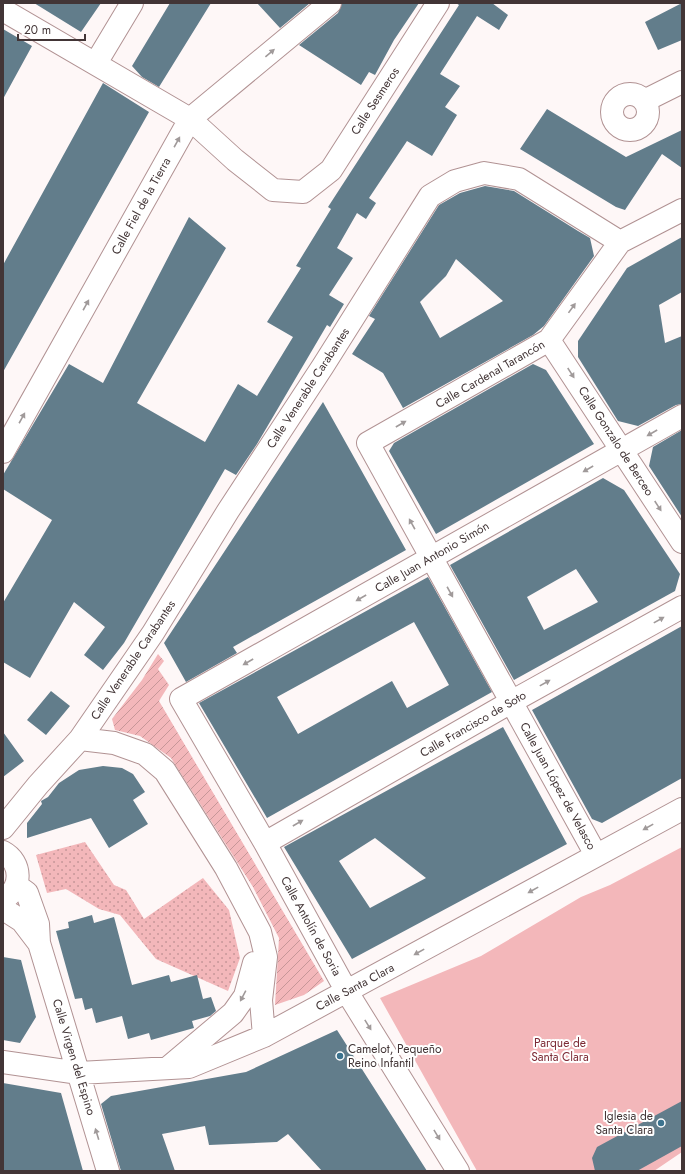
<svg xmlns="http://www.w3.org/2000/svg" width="685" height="1174" viewBox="0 0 685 1174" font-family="Jost,sans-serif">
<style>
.grass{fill:url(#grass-dots)}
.park{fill:#f3b7ba}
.garden{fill:url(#garden-furrows)}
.building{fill:#627d8b;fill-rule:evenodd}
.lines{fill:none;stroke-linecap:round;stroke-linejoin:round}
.street-casing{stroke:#b19293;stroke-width:24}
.street{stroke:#fff;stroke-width:22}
.oneway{fill:#a09a9a}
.poi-dot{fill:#3c738e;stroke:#fff;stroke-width:1.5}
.labels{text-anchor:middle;stroke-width:4;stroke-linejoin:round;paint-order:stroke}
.street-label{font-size:12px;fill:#423536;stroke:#fff}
.park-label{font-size:12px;fill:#7c2b36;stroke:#fff}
.poi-label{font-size:12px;fill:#423536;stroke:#fff;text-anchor:start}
</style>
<defs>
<pattern id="grass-dots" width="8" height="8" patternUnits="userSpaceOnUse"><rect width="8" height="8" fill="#f3b7ba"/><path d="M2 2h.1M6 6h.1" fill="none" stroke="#c69698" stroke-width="1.8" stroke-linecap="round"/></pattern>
<pattern id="garden-furrows" width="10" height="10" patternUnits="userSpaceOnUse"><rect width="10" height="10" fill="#f3b7ba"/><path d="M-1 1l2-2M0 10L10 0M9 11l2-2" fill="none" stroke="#c69698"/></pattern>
</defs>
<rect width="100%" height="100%" fill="#fef7f7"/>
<!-- grass -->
<path class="grass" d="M85,842l29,43 12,5 18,29 59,-41 26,32 11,48 -12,33 -72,-32 -36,-44 -21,-6 -33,-20 -19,4 -11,-38z"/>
<!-- park -->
<path class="park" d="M682,847v305l-28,19h-177l-97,-173 101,-42 100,-59 29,-12z"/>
<!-- garden -->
<path class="garden" d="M158,654l6,7 -6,8 11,16 -10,16 165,280 -20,14 -29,10 4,-67 -26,-51 -82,-129 -31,-22 -25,-6 -3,-11 30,-39z"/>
<!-- building -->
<path class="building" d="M34,3h67l-20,29z
M170,3h41l-52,84 -17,-10 -10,-11z
M257,3h53l-30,25z
M342,3h77l-25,37 -19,35 -6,-3 -8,13 -62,-40 39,-32z
M456,3h36l16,12 -9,15 -22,-14 -37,58 20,12 -15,21 12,8 -25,41 -25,-15 -38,57 7,5 -10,16 -9,-6 -20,35 16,10 -24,37 15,9 -14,23 -3,-2 -70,119 -21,31 -11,-6 -101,174 -21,27 -19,-15 21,-28 -31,-25 -44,76 -27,-16v-59l49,-83 -49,-31v-14l66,-111 34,19 86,-166 37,31 -89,155 68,39 33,-58 19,12 36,-59 -26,-15 34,-54 -5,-2 35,-57 -3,-2 131,-202z
M682,3v37l-24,10 -13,-28z
M3,29l29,17 -29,53z
M103,83l46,29 -146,260v-107z
M547,109l79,48 56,-27v38l-20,-14 -37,56 -9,-3 -96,-58z
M485,186l29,5 64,40 12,7 4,18 -50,70 -11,9 -130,73 -20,-35 -31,-19 23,-35 -6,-3 70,-111 21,-12zM456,259l47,42 -63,37 -20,-36 26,-26z
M682,237v55l-23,13 6,38 17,-7v68l-6,1 -38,21 -20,-5 -40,-64v-16l49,-73z
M533,364l13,6 48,74 -158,90 -47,-83 5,-8z
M323,402l83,148 -173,97 4,6 -51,29 -22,-39z
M682,430v87l-33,-51 4,-19z
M603,478l21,12 56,84 -5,17 -161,89 -64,-115zM576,569l22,33 -54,28 -17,-33z
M428,577l64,115 -225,126 -68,-115zM414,622l35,63 -42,23 -15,-27 -94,53 -21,-37z
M682,626v152l-80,45 -10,-4 -60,-109z
M51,691l19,15 -24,29 -19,-15z
M503,727l64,117 -215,115 -68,-112zM375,838l51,40 -56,30 -31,-47z
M3,732l21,29 -21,16z
M103,766l19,2 11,6 12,18 -12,8 15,24 -39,24 -18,-30 -64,20v-15l15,-19 -1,-3 7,-4 11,-14 20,-13z
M92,915l2,8 20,-6 18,68 37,-10 2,7 26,-7 6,24 8,-2 5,14 -6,5 -18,5 2,7 -43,12 -2,-7 -21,6 -6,-23 -26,7 -4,-15 -7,2 -3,-12 -7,1 -19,-68 13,-3 -1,-6z
M3,957l18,3 15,57 -16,26 -17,-3z
M337,1030l90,141h-105l-34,-37 -11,8 -68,3 -4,-19 -43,8 13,37h-54l-20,-67 10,-8 135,-24z
M3,1083l58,10 22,78h-80z
M682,1101v45l-45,25h-42l-3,-13 5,-11z"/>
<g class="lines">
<defs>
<path id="street" d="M3,10l187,109 45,41 38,30 30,2 28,-22 107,-167
M96,63l36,-60
M612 112a18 18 0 1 1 36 0a18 18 0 1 1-36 0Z
M644,101l38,-19
M549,340l133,202
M3,452l187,-333 140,-116
M80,739l34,4 31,11 20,17 61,97 34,64 6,25 -5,43 3,36
M3,828l35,-43 42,-46 73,-106 75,-122 95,-145 107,-170 25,-15 29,-8 35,6 101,63
M265,843l246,-141 171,-95
M3,852c19,10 20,37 0,47
M596,855l-228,-412 181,-103 71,-98 62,-32
M16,885l11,8 11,31 1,19 69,228
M3,905l5,7 14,9 16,21
M3,1062l76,11 110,-6 75,-31 418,-227
M169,1067l64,-54 12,-17 9,-33
M458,1171l-111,-179 -82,-149 -84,-144 501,-283"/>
</defs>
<!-- street casing -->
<use href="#street" class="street-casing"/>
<!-- street -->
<use href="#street" class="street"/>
</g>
<!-- one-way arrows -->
<defs><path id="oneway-solid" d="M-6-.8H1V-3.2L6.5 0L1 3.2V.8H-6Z"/></defs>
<g class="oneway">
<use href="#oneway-solid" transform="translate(270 53) rotate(-40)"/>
<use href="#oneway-solid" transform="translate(177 142) rotate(-61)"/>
<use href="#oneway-solid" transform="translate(86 305) rotate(-61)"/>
<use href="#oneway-solid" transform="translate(572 308) rotate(-54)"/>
<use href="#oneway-solid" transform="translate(571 373) rotate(57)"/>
<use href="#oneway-solid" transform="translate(22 418) rotate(-61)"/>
<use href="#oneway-solid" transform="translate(401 424) rotate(-30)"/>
<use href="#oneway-solid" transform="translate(652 433) rotate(150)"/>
<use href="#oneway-solid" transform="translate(588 469) rotate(150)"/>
<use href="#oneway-solid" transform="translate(658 506) rotate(57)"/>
<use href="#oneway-solid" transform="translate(412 524) rotate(-119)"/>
<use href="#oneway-solid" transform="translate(450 592) rotate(61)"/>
<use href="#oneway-solid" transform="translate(361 598) rotate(150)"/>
<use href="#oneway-solid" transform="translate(659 620) rotate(-29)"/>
<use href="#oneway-solid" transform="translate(248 662) rotate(150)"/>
<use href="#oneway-solid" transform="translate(545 683) rotate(-29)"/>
<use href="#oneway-solid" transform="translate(298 823) rotate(-30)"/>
<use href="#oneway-solid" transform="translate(648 827) rotate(151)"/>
<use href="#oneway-solid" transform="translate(533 890) rotate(151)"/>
<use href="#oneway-solid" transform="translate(419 952) rotate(151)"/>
<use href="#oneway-solid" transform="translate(243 996) rotate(118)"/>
<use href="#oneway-solid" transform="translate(368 1025) rotate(58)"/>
<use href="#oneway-solid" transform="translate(97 1134) rotate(-107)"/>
<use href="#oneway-solid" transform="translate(437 1135) rotate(59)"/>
</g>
<!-- markers -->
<g class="poi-dot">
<circle cx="340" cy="1056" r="4"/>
<circle cx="661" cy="1123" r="4"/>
</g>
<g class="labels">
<!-- street labels -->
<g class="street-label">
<text transform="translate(375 101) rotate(-57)" y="4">Calle Sesmeros</text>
<text transform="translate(141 206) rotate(-61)" y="4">Calle Fiel de la Tierra</text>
<text transform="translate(490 374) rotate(-30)" y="4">Calle Cardenal Tarancón</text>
<text transform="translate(308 388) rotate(-57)" y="4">Calle Venerable Carabantes</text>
<text transform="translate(616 441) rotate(57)" y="4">Calle Gonzalo de Berceo</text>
<text transform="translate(432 557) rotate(-30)" y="4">Calle Juan Antonio Simón</text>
<text transform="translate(133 660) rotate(-56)" y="4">Calle Venerable Carabantes</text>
<text transform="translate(473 724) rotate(-30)" y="4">Calle Francisco de Soto</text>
<text transform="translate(558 786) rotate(61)" y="4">Calle Juan López de Velasco</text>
<text transform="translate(311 926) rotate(61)" y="4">Calle Antolín de Soria</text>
<text transform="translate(355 987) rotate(-28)" y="4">Calle Santa Clara</text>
<text transform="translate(74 1057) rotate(73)" y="4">Calle Virgen del Espino</text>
</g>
<!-- park labels -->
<g class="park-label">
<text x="560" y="1047">Parque de<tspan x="560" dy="14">Santa Clara</tspan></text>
</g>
<!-- poi labels -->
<g class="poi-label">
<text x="348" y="1053">Camelot, Pequeño<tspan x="348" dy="14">Reino Infantil</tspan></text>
<text x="653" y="1120" text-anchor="end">Iglesia de<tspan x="653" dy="14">Santa Clara</tspan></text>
</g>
</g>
<!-- border -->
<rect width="685" height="1174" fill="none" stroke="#423536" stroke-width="8"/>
<!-- scale -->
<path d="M18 34v6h67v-6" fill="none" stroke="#423536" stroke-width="2"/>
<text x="24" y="34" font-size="12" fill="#423536" stroke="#ffffff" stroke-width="3" paint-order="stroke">20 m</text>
</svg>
